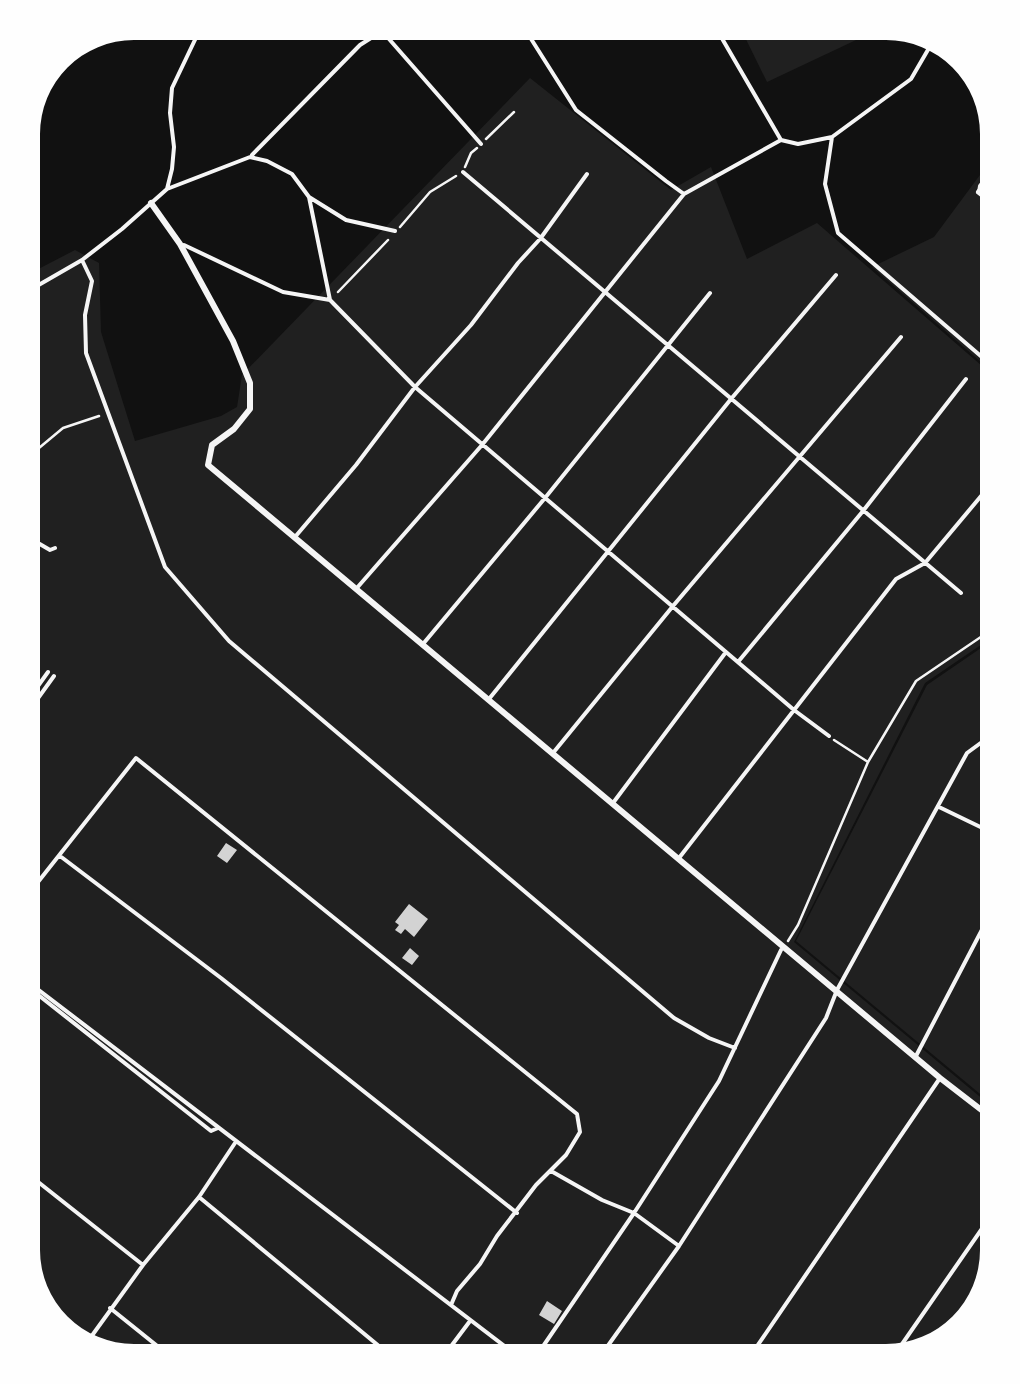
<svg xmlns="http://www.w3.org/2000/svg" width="1020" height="1384" viewBox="0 0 1020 1384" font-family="'Alegreya Sans',sans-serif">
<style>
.green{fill:#202020}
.building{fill:#d3d3d3}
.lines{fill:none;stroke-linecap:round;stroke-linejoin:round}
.path{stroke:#f5f5f5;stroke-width:2.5}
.service{stroke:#f5f5f5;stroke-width:4}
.minor{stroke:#f5f5f5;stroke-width:6}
</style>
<rect width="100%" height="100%" fill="#111"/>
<!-- green -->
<path class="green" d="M738,23h155l49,15 28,27 -80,-41 -123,58z
M530,78l141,112 40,-23 36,92 70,-36 180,156v255l-72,49 -131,259 203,169v140l-15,55 -40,40 -55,15h-760l-49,-15 -40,-40 -15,-56v-973l52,-27 24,13 2,69 34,109 86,-25 16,-9 5,-32z
M997,152v224l-125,-109 62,-30z
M997,637v471l-201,-167 131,-256z"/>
<!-- building -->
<path class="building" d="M226,843l11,7 -10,13 -10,-7z
M409,904l19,15 -14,18 -9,-8 -4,5 -6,-4 4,-5 -4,-3z
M410,948l9,8 -7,9 -10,-7z
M547,1301l15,10 -8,13 -15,-9z"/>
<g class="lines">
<!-- path -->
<path class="path" d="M486,139l28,-27
M465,167l6,-14 6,-5
M400,227l30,-35 26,-16
M338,292l50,-52
M33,453l30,-25 36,-12
M834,740l34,22
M788,941l10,-16 70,-163 48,-81 81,-55"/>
<!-- service -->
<path class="service" d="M521,23l55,87 90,71 18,13 97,-54 17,4 34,-7 79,-58 25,-43
M713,23l68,117
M382,31l99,113
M832,137l-7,47 13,49 159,137
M252,155l108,-110 22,-14 23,-8
M463,172l498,421
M167,189l83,-32 17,4 25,13 17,23 21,103
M979,192l1,-6 17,-22
M309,197l37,23 49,11
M184,245l99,47 47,8 85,87 379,323 35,26
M82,260l10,21 -7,34 1,38 79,214 64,74 445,377 35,20 26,10
M23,294l59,-34 40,-31 45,-40 5,-20 2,-22 -4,-34 2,-25 31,-65
M23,451c21,26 6,46 10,75 1,6 3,12 5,17l12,7 5,-2
M295,537l61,-72 59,-78 56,-62 47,-62 22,-24 47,-65
M356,589l126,-144 202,-251
M423,644l122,-146 165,-205
M738,662l125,-151 103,-132
M489,699l242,-300 105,-124
M23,707l25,-35
M23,719l31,-43
M553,753l120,-147 228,-269
M613,803l113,-151
M939,807l58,28
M60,856l161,122 296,235
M679,858l217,-279 29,-16 72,-86
M23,901l113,-143 441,356 3,18 -14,23 -30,30 -39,51 -17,28 -23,27 -6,14
M23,978l501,383
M23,983l188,148 7,-3
M916,1056l81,-155
M23,1170l120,95
M551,1171l51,29 32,13 45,33
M199,1197l198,164
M110,1308l66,53
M83,1348l60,-83 56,-68 36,-54
M891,1360l106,-153
M440,1361l30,-40
M533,1361l101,-148 85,-132 62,-131
M597,1361l82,-115 147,-228 11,-28 130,-237 30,-22
M747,1361l193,-283"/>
<!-- minor -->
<path class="minor" d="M979,192l18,14
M151,203l29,41 53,97 17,42v26l-16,20 -22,16 -4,20 732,613 57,44"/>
</g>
<!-- crop -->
<path d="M0 0H1020V1384H0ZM134 40H886A94 94 0 0 1 980 134V1250A94 94 0 0 1 886 1344H134A94 94 0 0 1 40 1250V134A94 94 0 0 1 134 40Z" fill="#fefefe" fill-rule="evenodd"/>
</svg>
